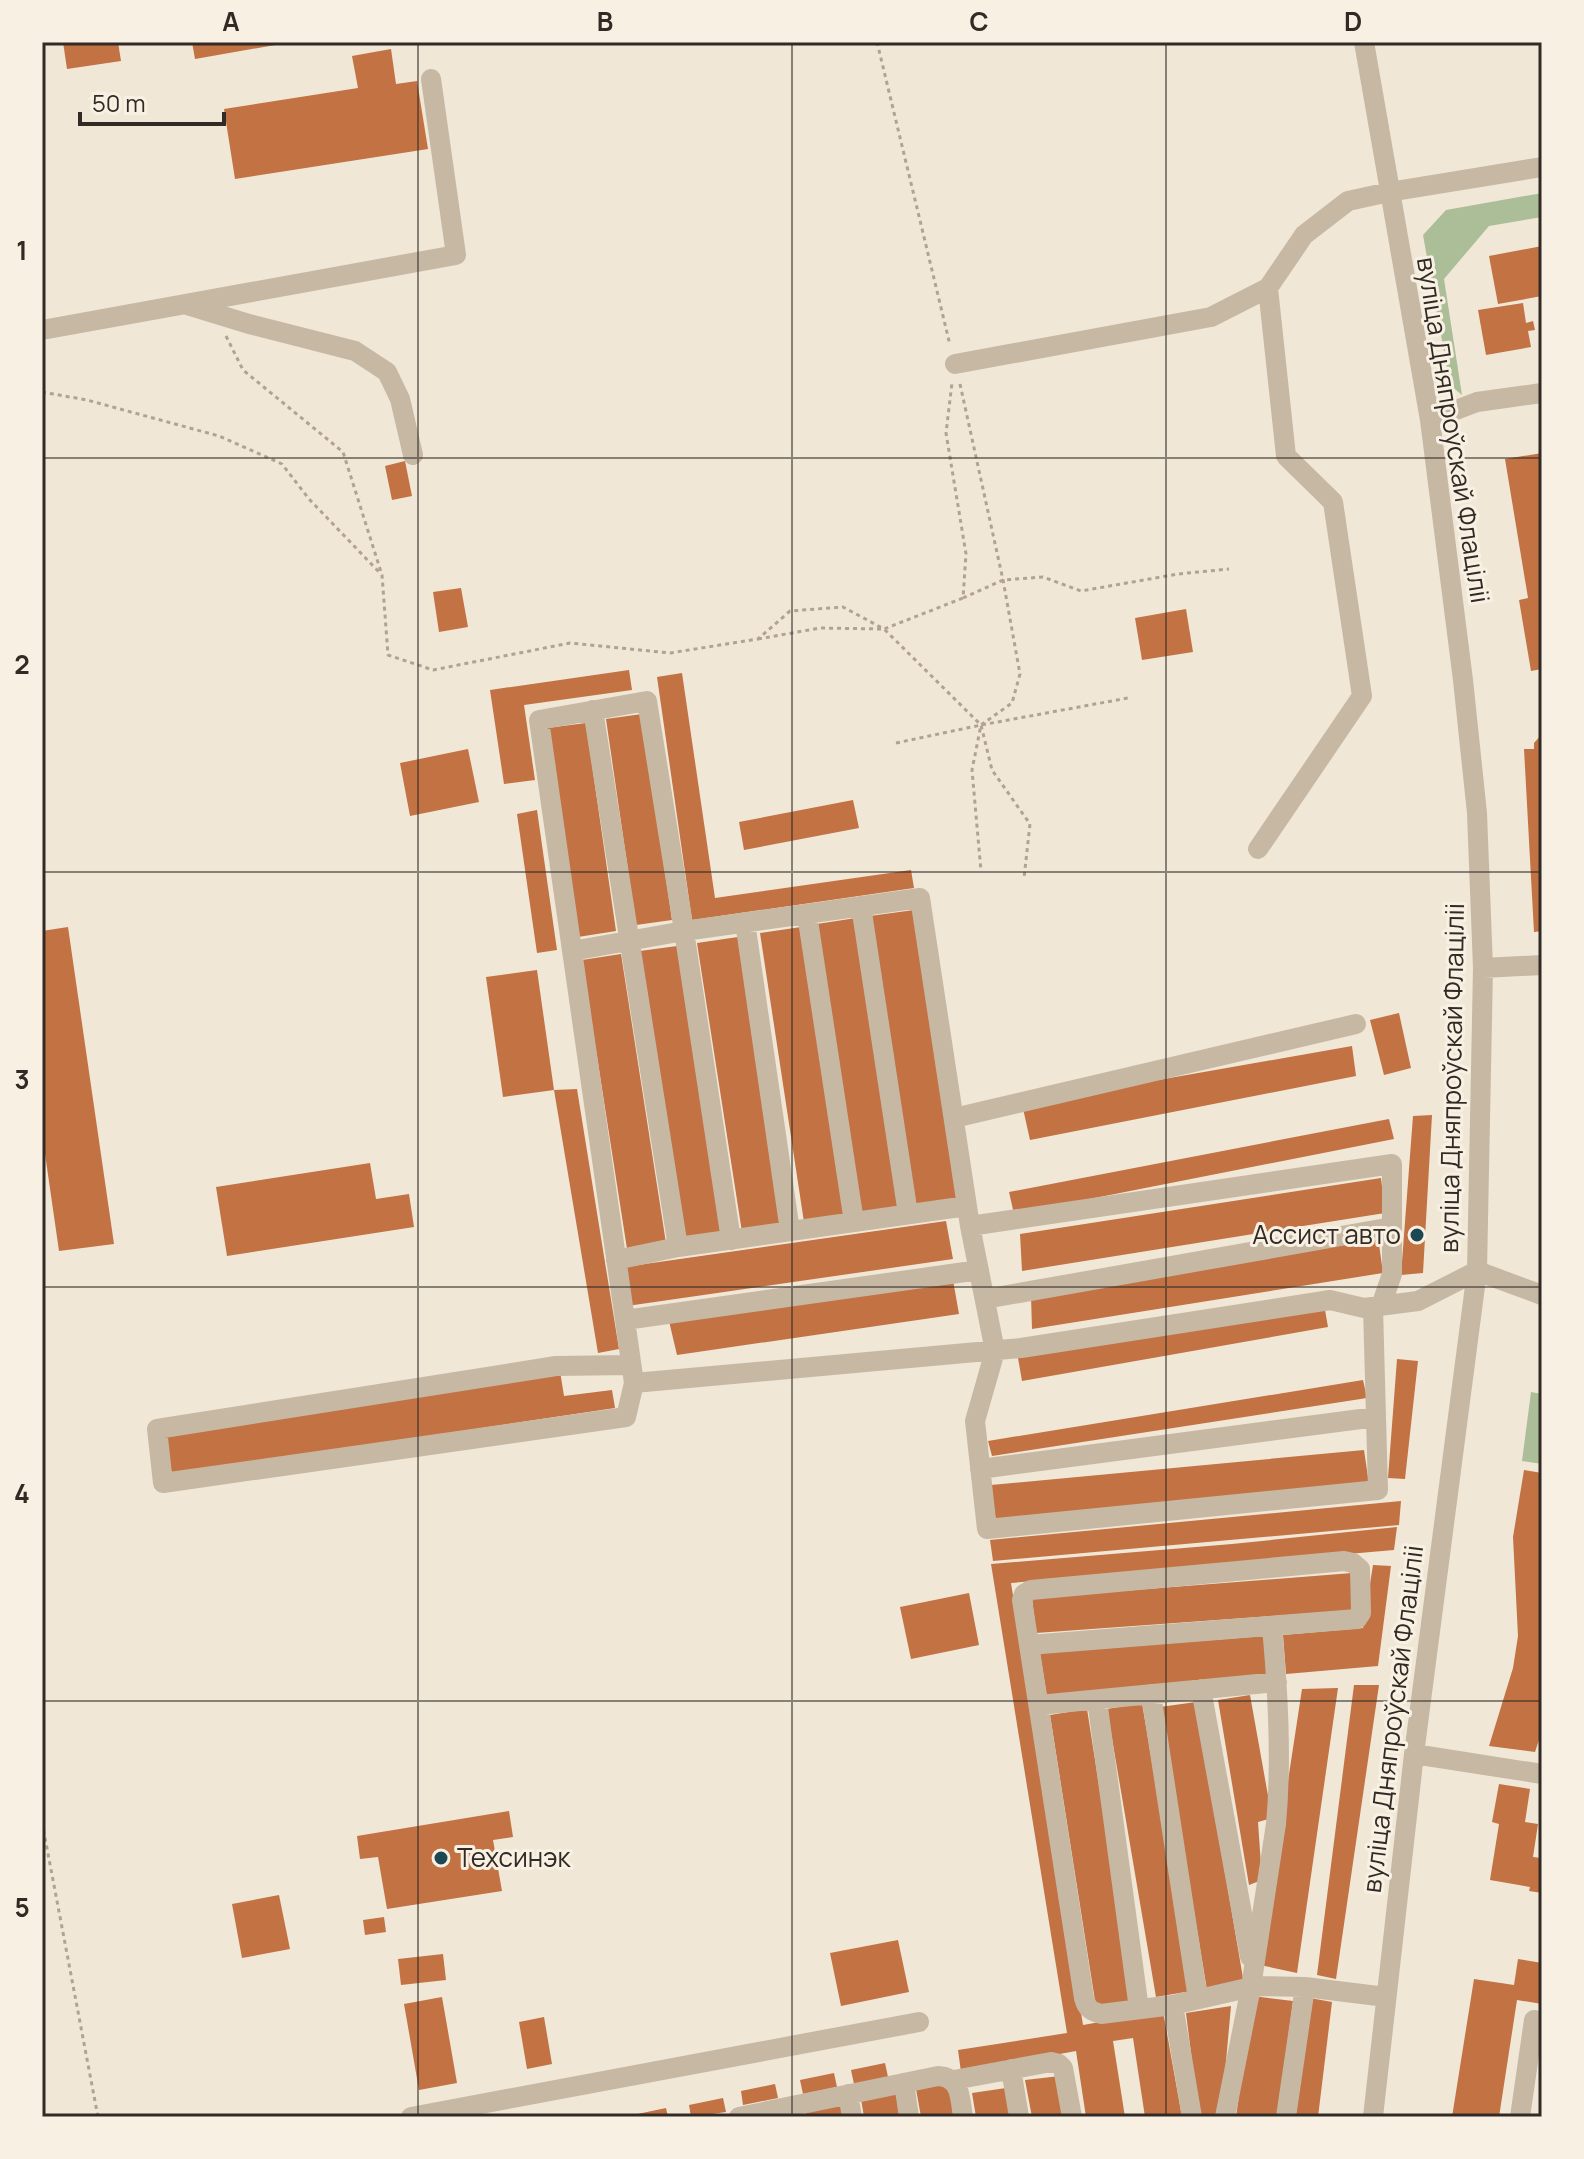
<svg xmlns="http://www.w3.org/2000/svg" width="1584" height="2159" viewBox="0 0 1584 2159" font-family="Manrope,sans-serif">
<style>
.green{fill:#acbe98}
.building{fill:#c27243}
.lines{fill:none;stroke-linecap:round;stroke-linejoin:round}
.path{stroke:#b2a38e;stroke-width:3;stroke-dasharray:4 4;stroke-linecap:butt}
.minor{stroke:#c7b8a4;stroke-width:20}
.grid{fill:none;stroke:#322b25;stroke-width:2;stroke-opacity:0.55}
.poi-dot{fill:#1d4752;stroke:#f8f1e3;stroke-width:3}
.labels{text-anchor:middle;stroke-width:6;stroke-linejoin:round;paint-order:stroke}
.street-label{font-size:26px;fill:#322b25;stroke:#f8f1e3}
.poi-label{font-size:26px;fill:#322b25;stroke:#f8f1e3;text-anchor:end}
.neatline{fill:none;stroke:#322b25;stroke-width:3}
.grid-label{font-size:26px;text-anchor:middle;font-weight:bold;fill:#322b25}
</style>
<rect width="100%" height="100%" fill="#f0e7d7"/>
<!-- green -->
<path class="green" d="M1542,193v24l-53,9 -45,53 18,116 -12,-10 -27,-150 23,-25z
M1531,1392l11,2v70l-20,-3z"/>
<!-- building -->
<path class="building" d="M63,42h55l3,19 -54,8z
M192,42h89v2l-86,15z
M391,49l5,35 21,-3 11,68 -193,30 -11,-70 134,-21 -6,-32z
M1542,246v50l-44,8 -9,-48z
M1523,303l3,20 7,-2 2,9 -7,1 3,16 -45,8 -8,-45z
M1542,453v216l-11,2 -12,-71 9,-2 -23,-139z
M405,461l7,35 -20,4 -7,-34z
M461,588l7,39 -29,5 -6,-40z
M1186,609l7,43 -51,8 -7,-42z
M629,670l3,20 -108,15 11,75 -31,4 -14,-94z
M682,673l33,225 196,-28 3,18 -222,32 -35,-243z
M642,714l30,206 -36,5 -30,-206z
M586,723l30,208 -38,6 -31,-209z
M1542,734v197l-8,1 -10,-183h10v-6z
M468,749l11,53 -69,14 -10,-53z
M853,800l6,28 -115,22 -5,-28z
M537,810l20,140 -20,3 -20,-139z
M914,910l45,289 -44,6 -45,-289z
M856,918l45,290 -39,6 -45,-290z
M68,927l46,317 -55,7 -17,-118v-202z
M801,927l44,289 -41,6 -44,-289z
M738,937l45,288 -41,7 -45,-289z
M677,946l44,289 -36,5 -45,-289z
M621,954l45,289 -39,6 -45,-289z
M537,970l17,120 23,-1 42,260 -21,4 -44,-263 -51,7 -17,-120z
M1399,1013l12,55 -27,7 -14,-55z
M1352,1046l4,30 -326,64 -8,-36z
M1432,1115l-9,158 -22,2 12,-159z
M1389,1119l5,20 -380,75 -5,-22z
M370,1163l6,36 33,-5 5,33 -187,29 -11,-69z
M1381,1178l4,35 -363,58 -2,-37z
M946,1221l7,38 -326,47 -3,-39z
M1378,1237l5,36 -351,56 -1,-33z
M953,1280l6,34 -282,41 -8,-34z
M1325,1310l3,17 -306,54 -4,-23z
M1397,1359l21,2 -13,118 -17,-1z
M560,1371l4,25 48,-6 3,18 -445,67 -6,-40z
M1363,1380l4,18 -375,58 -4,-15z
M1364,1450l5,34 -373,38 -5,-37z
M1524,1470l18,3v258l-7,21 -46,-6 24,-78 5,-32 -5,-99z
M1401,1501l-2,24 -406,36 -3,-21z
M1397,1527l-3,23 -383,33 72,442 80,-14 19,106h-37l-12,-79 -20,3 12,76h-39l-10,-66 -115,21 -3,-22 109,-17 -76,-469 241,-20z
M1373,1565l18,1 -13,100 -92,8 -3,-39 80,-7z
M1352,1573l4,37 -320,23 -4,-35z
M969,1593l10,52 -68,14 -11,-52z
M1265,1636l5,42 -223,19 -7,-44z
M1354,1685h25l-43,294 -19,-4z
M1338,1688l-41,285 -37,-8 42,-276z
M1250,1695l22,123 -14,4 4,58 -13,5 -31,-185z
M1196,1702l48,282 -37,6 -47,-283z
M1142,1703l49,288 -35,6 -49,-288z
M1087,1709l46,292 -37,6 -46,-292z
M1499,1784l31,5 -5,33 13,2 -5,33 9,1v35l-13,-2 1,-4 -40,-7 9,-56 -7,-2z
M509,1811l4,26 -20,3 9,51 -115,18 -9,-52 -18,2 -3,-23z
M279,1895l11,54 -48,9 -10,-54z
M384,1917l2,15 -21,3 -2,-15z
M898,1940l11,52 -68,14 -11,-53z
M443,1954l3,26 -45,5 -3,-26z
M1518,1959l24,4v41l-25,-4 -18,117h-47l22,-138 40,6z
M1253,1996l40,5 -15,116h-42z
M442,1997l15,86 -38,7 -15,-86z
M1310,1998l22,4 -14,115h-23z
M1231,2006l-10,111h-22l-13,-104z
M544,2017l8,47 -25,5 -8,-47z
M885,2063l3,14 -34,7 -3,-14z
M834,2073l3,14 -34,7 -3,-14z
M1060,2076l7,41h-35l-7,-37z
M950,2082l6,35h-35l-5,-28z
M775,2084l3,14 -35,7 -2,-14z
M1006,2088l5,29h-35l-4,-24z
M896,2094l4,23h-36l-3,-18z
M723,2098l3,14 -35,5 -2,-12z
M841,2104l3,13h-37l-2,-6z
M666,2108l2,9h-40v-1z"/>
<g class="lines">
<!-- path -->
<path class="path" d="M877,42l73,303
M226,336l17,34 100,82 39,123 6,80 45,15 137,-27 100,10 88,-14 32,-28 53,-4 41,22 79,-31 3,-44 -20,-121 6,-50
M960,384l43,196 17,94 -8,29 -31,22 -9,45 9,101
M42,392l45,8 132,36 63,28 27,35 70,73
M963,598l40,-18 40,-3 38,14 97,-17 51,-5
M758,639l62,-11 64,1 97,96 11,45 38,54 -6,54
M896,743l85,-18 147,-27
M42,1822l56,295"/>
<!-- minor -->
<path class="minor" d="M1364,42l66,378 33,260 14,133 6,155 -6,303 -63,483 -41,363
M187,305l62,19 106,27 32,21 13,27 13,56
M42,330l414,-75 -25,-176
M955,364l256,-47 57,-29 36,-53 44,-34 41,-9 153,-25
M1430,420l47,-18 65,-9
M593,710l85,537 -62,13
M1258,849l104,-153 -29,-194 -47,-46 -18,-168
M861,906l47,308
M807,914l47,308
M745,922l45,309
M572,951l112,-20 47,309
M1483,968l59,-3
M954,1118l402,-94
M970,1226l25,125 -20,70 12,108 391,-39 -5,-183
M678,1247l289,-41
M985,1299l407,-72
M1381,1306l11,-32v-110l-422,62 -50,-328 -236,33 -37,-230 -108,19 95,663 387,-35 309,-48 34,8 54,-7 59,-30 65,24
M625,1320l354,-50
M631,1365l-75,1 -399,63 6,54 463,-66 8,-34
M980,1469l396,-52
M1029,1645l328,-26 4,-6 -1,-44 -7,-6 -9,-2 -313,29 -7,4 -2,6 7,45 55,353c3,11 7,13 17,16l72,-9 83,-19 49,1 81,10
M1201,1689l49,268
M1151,1694l47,305
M1097,1700l42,309
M1039,1705l238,-23
M1414,1754l128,20
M1173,2005l19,112
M1011,2069l8,48
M954,2080l97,-18 8,2 4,4 9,49
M904,2083l5,34
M848,2094l4,23
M411,2117l508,-95
M739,2117l199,-41c23,1 22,22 25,41
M1225,2117l26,-130 25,-163c6,-65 2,-132 -4,-197
M1286,2117l19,-130
M1520,2117l14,-97 8,2"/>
</g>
<!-- grid -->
<path class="grid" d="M418,42v2075M792,42v2075M1166,42v2075M42,458h1500M42,872h1500M42,1287h1500M42,1701h1500"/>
<!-- markers -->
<g class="poi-dot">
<circle cx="1417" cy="1235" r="8"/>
<circle cx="441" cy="1858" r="8"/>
</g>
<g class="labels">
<!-- street labels -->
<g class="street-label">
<text transform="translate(1453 430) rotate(81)" y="9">вуліца Дняпроўскай Флаціліі</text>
<text transform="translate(1452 1078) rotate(-89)" y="9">вуліца Дняпроўскай Флаціліі</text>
<text transform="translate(1393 1719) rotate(-83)" y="9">вуліца Дняпроўскай Флаціліі</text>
</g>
<!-- poi labels -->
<g class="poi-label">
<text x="1401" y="1244">Ассист авто</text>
<text x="457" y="1867" text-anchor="start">Техсинэк</text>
</g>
</g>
<!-- border -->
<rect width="1584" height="2159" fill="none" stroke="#f8f1e3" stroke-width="88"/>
<!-- scale -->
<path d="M80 112v12h144v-12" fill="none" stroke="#322b25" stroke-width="4"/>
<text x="92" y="112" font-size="24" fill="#322b25" stroke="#f8f1e3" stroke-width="6" paint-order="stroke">50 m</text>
<rect x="44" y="44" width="1496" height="2071" class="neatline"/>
<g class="grid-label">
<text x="231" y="31">A</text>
<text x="605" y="31">B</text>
<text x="979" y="31">C</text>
<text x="1353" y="31">D</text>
<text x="22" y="260">1</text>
<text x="22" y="674">2</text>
<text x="22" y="1089">3</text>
<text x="22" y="1503">4</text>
<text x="22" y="1917">5</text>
</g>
</svg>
